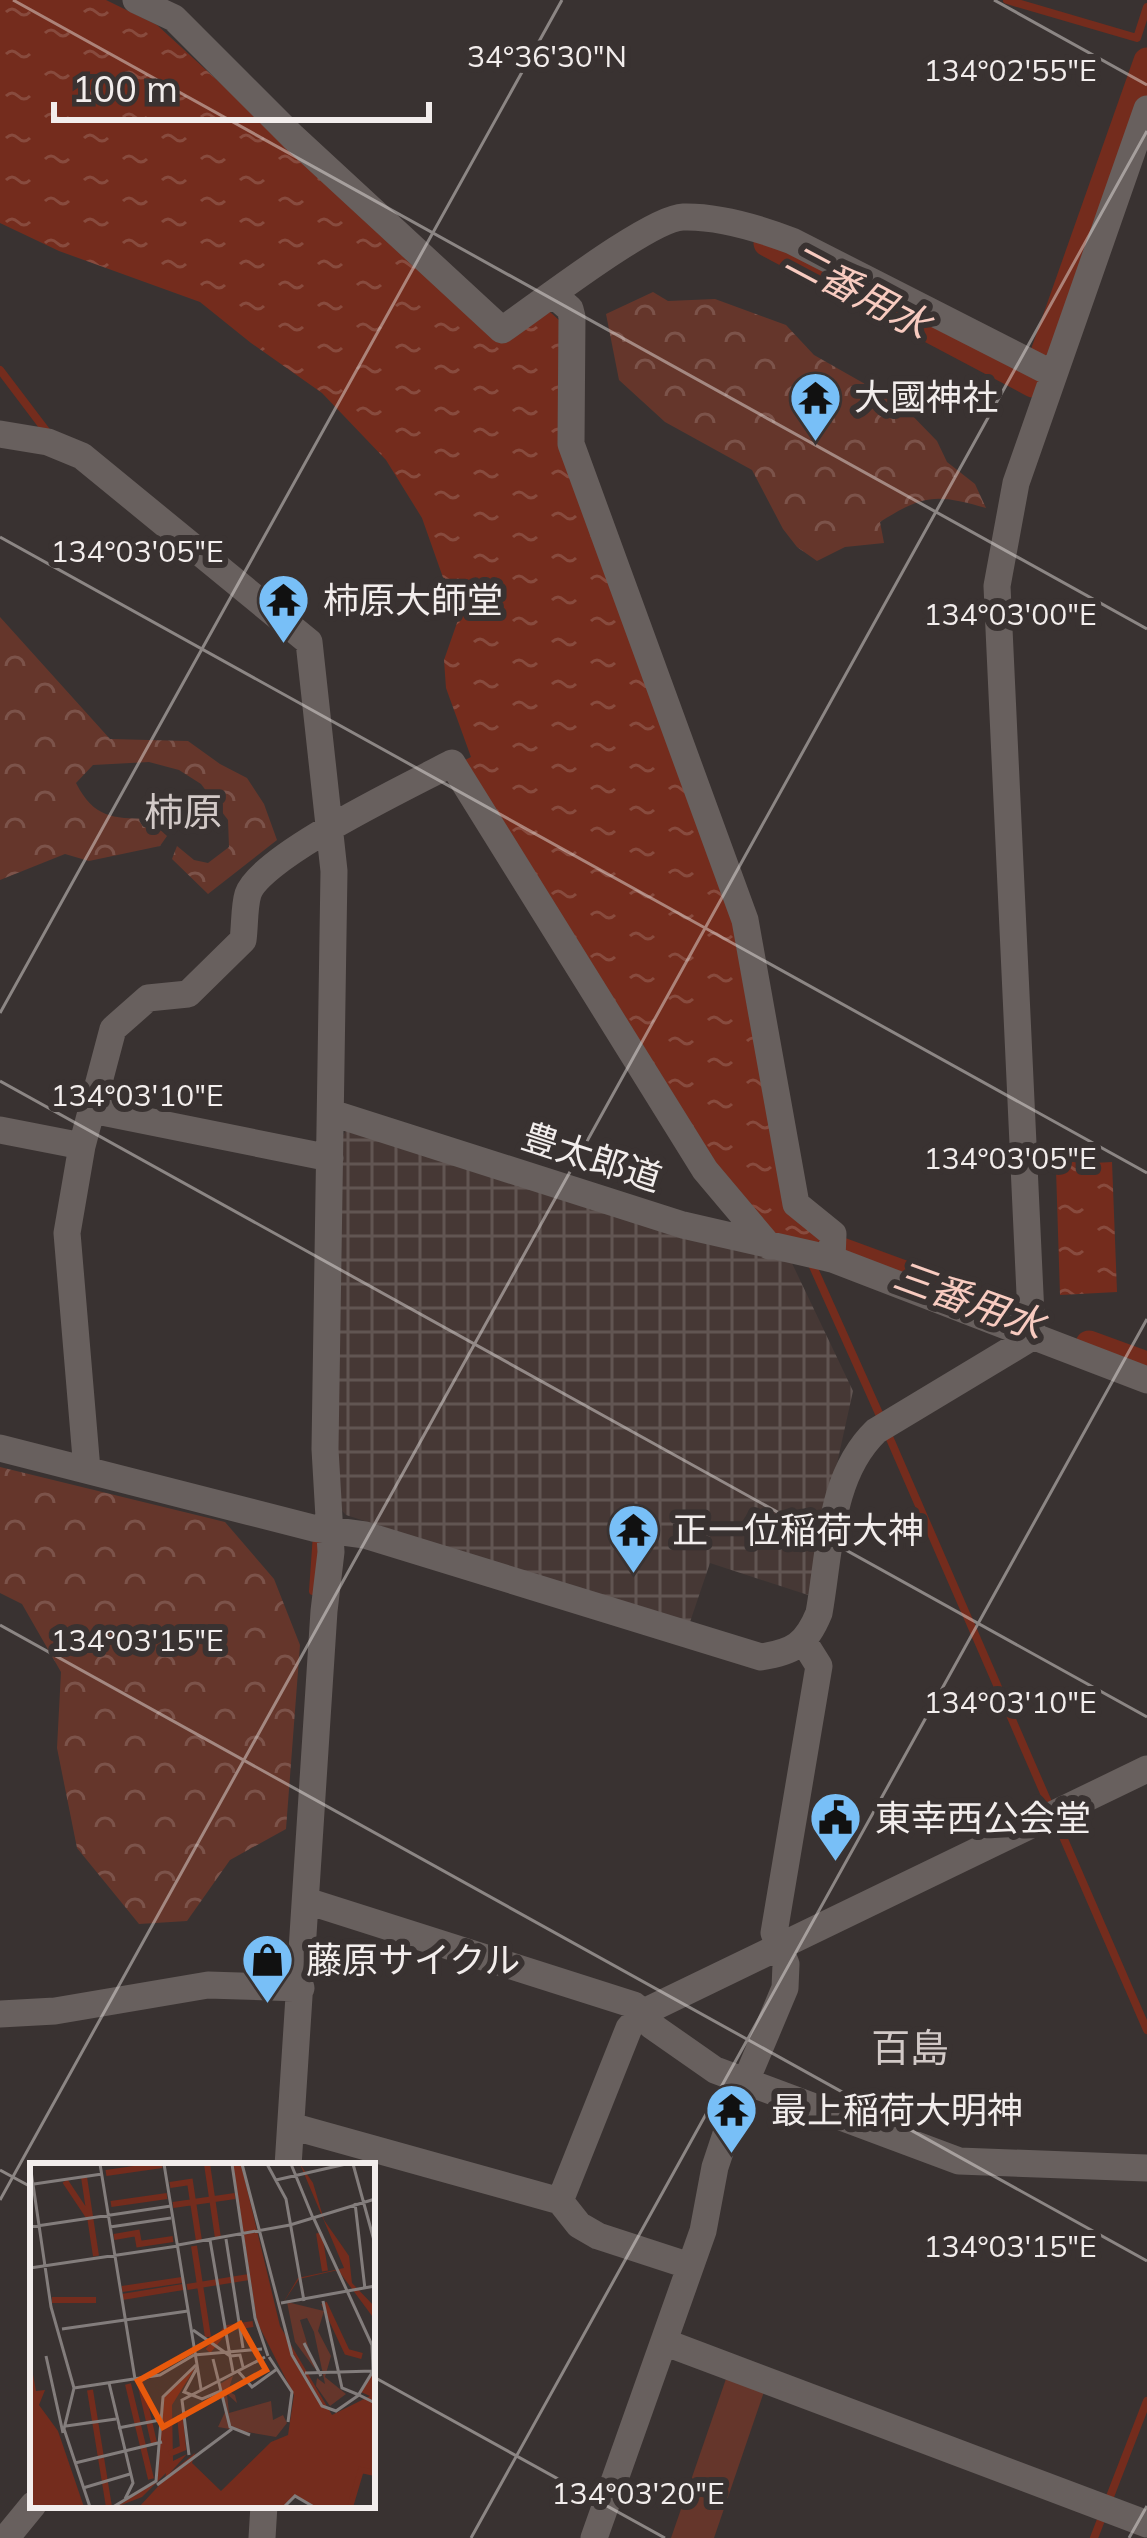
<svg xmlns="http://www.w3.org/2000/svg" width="1147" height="2538" viewBox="0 0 1147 2538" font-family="Mulish,'Noto Sans JP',sans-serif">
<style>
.industrial{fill:url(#industrial-grid)}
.green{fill:#65362b}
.forest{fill:url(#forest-crowns)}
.water{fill:url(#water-ripples)}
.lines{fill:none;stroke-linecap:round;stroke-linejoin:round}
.stream{stroke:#742c1d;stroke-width:8}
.canal{stroke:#742c1d;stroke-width:27}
.minor{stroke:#68605e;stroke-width:27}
.ticks{fill:none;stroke:#f2edec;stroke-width:3;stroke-opacity:0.45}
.labels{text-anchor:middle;stroke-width:12;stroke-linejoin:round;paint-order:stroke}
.poi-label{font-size:36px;fill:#f2edec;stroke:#393231;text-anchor:start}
.street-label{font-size:36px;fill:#f2edec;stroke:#393231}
.water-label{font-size:39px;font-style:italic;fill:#f8cbc0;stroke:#393231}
.neighbourhood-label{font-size:39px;fill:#d2c9c7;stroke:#393231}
.inset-river{fill:none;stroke:#742c1d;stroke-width:6}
.inset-road{fill:none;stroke:#837d7c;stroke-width:3}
.view{fill:#e8590c;fill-opacity:0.15;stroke:#e8590c;stroke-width:6}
.inset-edge{fill:none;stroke:#f2edec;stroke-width:6}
.ticks-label{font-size:30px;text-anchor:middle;fill:#f2edec;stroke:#393231;stroke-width:12;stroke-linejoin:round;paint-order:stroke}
</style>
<defs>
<pattern id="industrial-grid" width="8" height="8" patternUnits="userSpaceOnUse" patternTransform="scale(3)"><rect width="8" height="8" fill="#463835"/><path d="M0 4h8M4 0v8" fill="none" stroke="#615552"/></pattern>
<pattern id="forest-crowns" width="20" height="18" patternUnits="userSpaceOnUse" patternTransform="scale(3)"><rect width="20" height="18" fill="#65362b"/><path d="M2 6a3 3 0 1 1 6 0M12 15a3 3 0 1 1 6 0" fill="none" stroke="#7c534a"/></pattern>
<pattern id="water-ripples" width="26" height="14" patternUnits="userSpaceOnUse" patternTransform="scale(3)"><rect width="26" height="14" fill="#742c1d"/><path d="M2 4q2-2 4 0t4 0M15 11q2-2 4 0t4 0" fill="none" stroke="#884b3e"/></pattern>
</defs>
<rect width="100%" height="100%" fill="#393231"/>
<!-- industrial -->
<path class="industrial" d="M349,1126l440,131 64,134 -45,204 -98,-32 -21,62 -343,-110 -13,-14 5,-358z"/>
<!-- green -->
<path class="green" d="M728,2373l38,13 -52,152h-43z"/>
<!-- forest -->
<path class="forest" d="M653,292l15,9 47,-2 71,26 28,30 88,50 35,36 10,21 28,22 11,24c-49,-14 -62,-14 -106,14l4,21 -39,4 -28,14 -20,-14 -14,-18 -31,-59 -87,-48 -46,-42 -13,-66z
M0,617l110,122 78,2 32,23 27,14 17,26 13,36 -69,54 -36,-35 5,-13 17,14 14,3 21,-16 -1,-27 -27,-36 -22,-14 -30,-8 -56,3 -17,18c18,35 36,35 72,36l19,17 -7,10 -71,15 -24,-7 -65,26z
M0,1467l225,55 49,57 26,66 -14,184 -56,31 -43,61 -48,3 -62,-76 -20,-100 4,-76 -39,-68 -22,-11z"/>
<!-- water -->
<path class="water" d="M0,0h106l51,25 344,315 48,-29 12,11 4,134 167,460 57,294 33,27 1,13 -40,-7 -71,-78 -249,-404 8,-4 -25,-69 -2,-28 14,-40 -36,-102 -36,-58 -64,-67 -71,-50 -51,-41 -141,-51 -59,-28z
M1093,1148l1,15 18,-1 5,130 -57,3 -4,-126 9,-1v-19z"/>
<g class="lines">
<!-- stream -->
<path class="stream" d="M1007,0l130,38 10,-31
M0,370l47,62
M811,1262l70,156
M887,1432l260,598
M313,1591l4,-57
M1094,2538l53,-137"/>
<!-- canal -->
<path class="canal" d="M767,243l266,141 114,-323
M836,1249l172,63
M1089,1344l58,21"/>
<!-- minor -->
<path class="minor" d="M136,0l38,18 119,119 209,193c34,-23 148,-112 181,-113 36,-1 75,11 109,24l259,132
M554,295l16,14 2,8 -1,127 174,476 51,284 37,30 -1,25
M0,434l48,8 34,14 227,186 25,229 -9,578 6,103 -7,59 -36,555
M92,1110l238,48
M332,1113l351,112 149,34 315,121
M0,1130l82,16
M1032,1337l-35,-751 19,-103 131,-374
M0,1448l313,80 52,7 396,122c32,-5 45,-12 58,-44 11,-61 10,-137 57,-182l156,-94
M87,1470l-20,-237 15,-87 31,-117 35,-31 40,-4 55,-54c2,-14 1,-33 5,-46 12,-38 165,-110 204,-131l253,407 64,76
M307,1901l327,104 8,8 505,-244
M0,2014l55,-3 153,-26 93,3
M291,2126l269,75 69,-173 13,-15 10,13 63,44 244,91 188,7
M560,2201l19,24 19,11 92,30
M664,2342l483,182
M6,2538l27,-33
M262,2538l2,-33
M594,2538l109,-307 12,-64 20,-60 50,-119 1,-24 -12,-31 45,-267 -15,-24"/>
</g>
<!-- ticks -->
<path class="ticks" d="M13,0l1134,629M994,0l153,85M0,537l1147,636M0,1013l562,-1013M0,1081l1147,636M0,1625l1147,636M0,2170l33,18M0,2200l1147,-2069M372,2376l293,162M471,2538l676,-1219M1129,2538l18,-32"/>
<!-- icons -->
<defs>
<symbol id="temple-pin" viewBox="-11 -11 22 30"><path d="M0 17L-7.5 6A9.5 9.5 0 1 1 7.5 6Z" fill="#78bff7" stroke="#393231"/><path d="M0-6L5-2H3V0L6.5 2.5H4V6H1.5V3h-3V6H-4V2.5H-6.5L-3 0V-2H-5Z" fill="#111"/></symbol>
<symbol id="civic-pin" viewBox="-11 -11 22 30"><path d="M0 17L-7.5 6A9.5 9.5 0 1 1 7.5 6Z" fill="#78bff7" stroke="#393231"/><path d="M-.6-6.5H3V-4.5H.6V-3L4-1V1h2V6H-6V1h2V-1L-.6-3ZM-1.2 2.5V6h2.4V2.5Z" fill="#111"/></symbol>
<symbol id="shop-pin" viewBox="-11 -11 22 30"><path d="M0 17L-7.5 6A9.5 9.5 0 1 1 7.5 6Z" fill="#78bff7" stroke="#393231"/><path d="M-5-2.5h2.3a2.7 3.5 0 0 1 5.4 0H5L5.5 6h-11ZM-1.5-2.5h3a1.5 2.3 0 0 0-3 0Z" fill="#111"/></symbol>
</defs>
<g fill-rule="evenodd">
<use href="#temple-pin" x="786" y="368" width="59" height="81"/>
<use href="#temple-pin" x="254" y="570" width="59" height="81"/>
<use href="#temple-pin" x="604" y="1500" width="59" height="81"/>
<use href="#civic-pin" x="806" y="1788" width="59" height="81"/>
<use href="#shop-pin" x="238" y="1930" width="59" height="81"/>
<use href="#temple-pin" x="702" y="2080" width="59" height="81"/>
</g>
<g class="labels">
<!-- poi labels -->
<g class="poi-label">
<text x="854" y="410">大國神社</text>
<text x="323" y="613">柿原大師堂</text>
<text x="672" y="1543">正一位稲荷大神</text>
<text x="875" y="1831">東幸西公会堂</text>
<text x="306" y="1973">藤原サイクル</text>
<text x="771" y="2123">最上稲荷大明神</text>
</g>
<!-- street labels -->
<g class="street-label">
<text transform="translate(592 1157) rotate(18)" y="13">豊太郎道</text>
</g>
<!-- water labels -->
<g class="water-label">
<text transform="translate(858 291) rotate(28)" y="14">二番用水</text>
<text transform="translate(969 1300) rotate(20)" y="14">三番用水</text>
</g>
<!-- neighbourhood labels -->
<g class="neighbourhood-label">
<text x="183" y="826">柿原</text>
<text x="910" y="2062">百島</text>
</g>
</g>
<!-- overview -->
<g transform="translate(30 2163)">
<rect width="345" height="345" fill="#393231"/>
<path d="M257,139l37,9 -6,20 13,25 -6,21 21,17 -16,12 -14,-20 1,-8 8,6 -11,-52 -7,-14 -7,2 15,49 -20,-27zM203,213l-5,15 7,4 2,8 -10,-9 2,19 42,-12 2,19 10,-5 4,8 -11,14 -58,-10 7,-15 -5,-28z" fill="#65362b"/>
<path d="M203,1h8l39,162 52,89 38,-19 -9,-4 14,-24v103l-16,-2 -11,38h-33l-19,-11 -13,11h-144l26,-28 1,-6 -24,24 -26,10 41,-26 7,-84 31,-29 -23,37 1,56 14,-7 -18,20 26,-21 -3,10 29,28 50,-49 17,-7 6,-40 -37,-73zM270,1l13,19 11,37 25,36 3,27 23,24v13l-37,-50 -39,9 -16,24 15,-25 46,-10zM0,195l6,33 9,-1 -6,15 19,26 26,76h-54z" fill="#742c1d"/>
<path class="inset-river" d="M177,1l11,74M76,10l56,-8M54,14l12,79M35,18l24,36M140,22l20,-3 9,59M81,41l56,-8M143,42l62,-9M289,70l6,38M84,74l23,-4 2,11 34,-5M164,83l14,91M157,124l62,-10M92,126l60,-9M92,134l61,-10M22,137h44M294,140l23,49 15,4M178,188l19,-23 26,-4M110,219l14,61M98,221l23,95M60,227l19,117M139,291l14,-6 -3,-33M320,344l11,-37 14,3"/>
<path class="inset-road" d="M0,1l21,143 23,81 -10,41 26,78M70,1l35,215M134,1l37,225M202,1l23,154 13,38M212,1l50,191 30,51 14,5 23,-16 16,8M237,1l19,35 18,102M261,1l22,54M323,1l22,80M246,17l70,-16M4,21l68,-10M325,40l10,86M284,56l58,126 1,26 -14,23M0,64l141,-21M80,64l61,-9M196,76l17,109M180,77l20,116 10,-1 3,12M148,82l112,-20 85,-26M0,105l148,-22M293,138l19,87 17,7M251,140l94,-17M32,166l126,-18M163,167l37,26 3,16M274,180l17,33M164,192l68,-6M16,193l17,77M239,194l23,35 -4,30M183,196l17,68 20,8M167,205l-13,24 18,7 19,-8M207,207l15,17 25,-18M275,210l68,-2M79,220l24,100 -8,16M44,225l86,-13 34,-20M36,263l50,-7M88,265l42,-8M159,292l-7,-55 83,-43M45,300l87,-21M127,322l75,-56M53,325l47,-14M83,344l43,-26 7,-84 33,-32M254,344l11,-11 19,11"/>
<path class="view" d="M210,161l26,46 -103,57 -25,-46z"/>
<rect width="345" height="345" class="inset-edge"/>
</g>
<g class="ticks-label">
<text x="547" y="67">34°36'30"N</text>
<text x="1010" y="81">134°02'55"E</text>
<text x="137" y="562">134°03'05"E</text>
<text x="1010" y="625">134°03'00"E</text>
<text x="137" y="1106">134°03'10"E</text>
<text x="1010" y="1169">134°03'05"E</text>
<text x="137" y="1651">134°03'15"E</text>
<text x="1010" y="1713">134°03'10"E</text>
<text x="1010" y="2257">134°03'15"E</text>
<text x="638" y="2504">134°03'20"E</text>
</g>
<!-- scale -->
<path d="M54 102v18h375v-18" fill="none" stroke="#f2edec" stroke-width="6"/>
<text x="72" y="102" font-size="36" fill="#f2edec" stroke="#393231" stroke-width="9" paint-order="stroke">100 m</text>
</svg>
